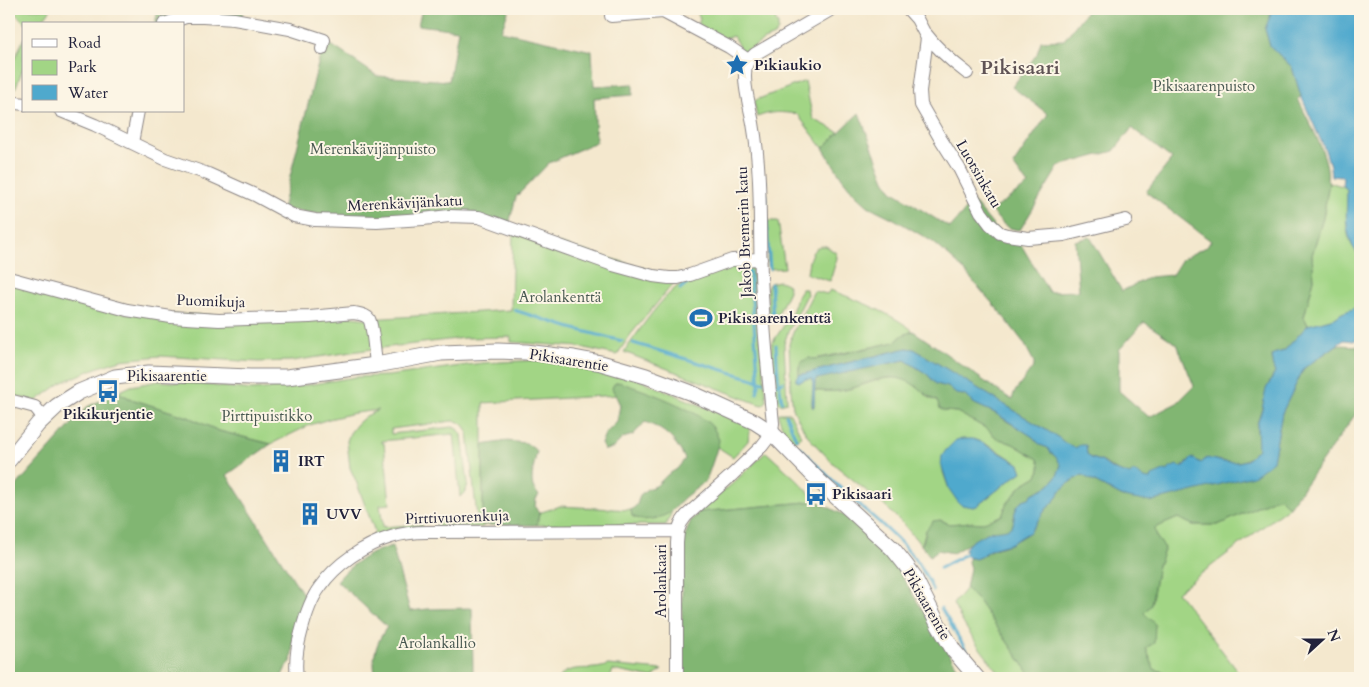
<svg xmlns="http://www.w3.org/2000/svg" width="1369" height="687" viewBox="0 0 1369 687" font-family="Cardo,serif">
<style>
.green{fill:#a2d585;stroke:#627c60;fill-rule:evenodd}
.forest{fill:#81b672;stroke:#526c56;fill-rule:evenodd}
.water{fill:#4fa9cd;stroke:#386684}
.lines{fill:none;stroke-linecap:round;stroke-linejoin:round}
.stream{stroke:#4fa9cd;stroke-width:3}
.minor-casing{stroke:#8b8584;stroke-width:14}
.tertiary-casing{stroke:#8b8584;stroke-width:17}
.minor{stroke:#fff;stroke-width:12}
.tertiary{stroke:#fff;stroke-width:15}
.labels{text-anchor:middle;stroke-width:4;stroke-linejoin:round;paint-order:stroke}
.poi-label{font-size:15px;font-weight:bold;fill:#22223b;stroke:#fcf5e5;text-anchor:start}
.park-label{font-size:15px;fill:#485851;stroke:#fcf5e5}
.street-label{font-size:15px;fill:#22223b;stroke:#fcf5e5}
.district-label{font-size:20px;font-weight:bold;fill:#5f5355;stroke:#fcf5e5}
</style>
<rect width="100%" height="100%" fill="#fcf5e5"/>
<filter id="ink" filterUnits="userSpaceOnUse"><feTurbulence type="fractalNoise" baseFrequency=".02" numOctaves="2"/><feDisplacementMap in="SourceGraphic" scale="10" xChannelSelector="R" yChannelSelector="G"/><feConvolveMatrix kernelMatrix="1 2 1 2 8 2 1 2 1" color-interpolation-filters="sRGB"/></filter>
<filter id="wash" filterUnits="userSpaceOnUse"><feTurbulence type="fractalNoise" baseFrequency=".0096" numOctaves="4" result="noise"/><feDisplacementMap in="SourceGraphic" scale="20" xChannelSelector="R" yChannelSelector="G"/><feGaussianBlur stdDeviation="1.12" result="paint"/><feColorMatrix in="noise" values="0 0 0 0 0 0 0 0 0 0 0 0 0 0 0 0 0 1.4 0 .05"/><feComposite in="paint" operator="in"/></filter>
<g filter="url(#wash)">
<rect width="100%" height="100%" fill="#f4e8ce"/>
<!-- green -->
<path class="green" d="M11,9h40l-11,15h-14z
M695,9h76l7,16v6l-4,5 -10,4 -18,12 -5,-2 -8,-14 -13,4 -22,-13 2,-9z
M24,38v28l-14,36h-1v-30z
M805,81l8,38 26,13 -16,16 -26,-34c-17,-2 -24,-3 -40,3l-3,-15 2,-2z
M1329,182l16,5 2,3c0,17 -3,35 3,51 6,14 16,19 8,36l2,7v19l-7,6 -11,4 -7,5 -27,7 -4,-8 10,-38 -2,-24 11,-37z
M768,221h10l7,47 -16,1 -2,-3z
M513,230l165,48 -47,56 -14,21 -37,-8 -69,-5v-5l-47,1 -99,12 -73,11 -34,1 -98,-6 -39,4 -25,8 -35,15 -25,18 -27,-6v-115l119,34 215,2 26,3 142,-9z
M820,246h6l10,7 1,5 -7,23 -23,-7c2,-12 2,-23 13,-28z
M741,261l11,5 15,135 -4,4 -5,-1 -134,-52c18,-25 35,-53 60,-71z
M778,281c7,1 11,3 11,10l-15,31h-3l-2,-2 -2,-33 3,-4z
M802,289h4l1,6 -19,37 -4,12 3,56v2l-7,2 -4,-4 -5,-52 1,-5 19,-28 7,-20z
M830,290c25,9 65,25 83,41l-10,4 -8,7 -81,17 -15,8v8l-3,3v3c6,0 11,-4 17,-2l-1,28 2,-1v-16c11,2 24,2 35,-1 27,-7 49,-22 73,1 2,2 3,4 5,6 3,3 7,3 10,6 3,2 5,6 7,9l13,1 30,17 10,9 16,6 25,15 3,5 -1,6 -3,6 -15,9 -16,20 -3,9 -12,7 -11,2 -10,-1 -20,2 -10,-4 -14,10 -4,13 -1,2 -17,-20 -19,-19 -50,-41 -24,-25 -7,-10 -8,-15 -3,-7 -2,-17 -2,-47 5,-14 20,-39 13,3zM964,439c20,0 39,15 55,25l3,8 -12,8 -33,26 -4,1 -24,-18 -6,-17 3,-22 10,-10z
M540,360l56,12 16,-1 21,6 117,49 -2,15 -15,16 -97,-63 -153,9v124h-47v-2l3,-3 38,-4 -9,-85c-2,-8 -7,-12 -16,-12l-61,8v5l62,-7 5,2 4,6 6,49 -3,9 -5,4 -6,-63 -72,7v2h2l6,61 -10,1 3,22 39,-3 1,2 -29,3 -25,10 6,-7 -19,-51 -6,-13 -3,-27 3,-8 7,-9 9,-8 13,-6 -24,3 -26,6 -19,6 -39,19 -52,-13 -31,-14 -57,-18 -13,-7 13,-6 28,-5 30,2 63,7 55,-5 48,-8 33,-1 94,-13z
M779,413h11l11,23 -8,7c-8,-8 -12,-18 -15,-29z
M766,452l31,28 20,21 -118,11 33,-28z
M1279,497l10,10 -112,85 66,86h-67v-2l-22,-7 -8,-21 -2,-35 7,-9 7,-39 7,-17 -8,-10 -3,-10 24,-10 15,7h25z
M560,506l71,4 1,6c14,8 28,1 40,-5l-6,14h-129l2,-12z
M966,588l13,14 54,76h-29c-20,-23 -38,-47 -51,-74z
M608,665l54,5 -10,8 -39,-8 -3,8h-26l-13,-2 -1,2h-12c3,-2 6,-6 10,-7 12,-5 26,0 40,-6z"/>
<!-- forest -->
<path class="forest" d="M158,9h85l-1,11 -87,4z
M422,9h87l-8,22 91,20 2,35 39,-2v11l-39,3 2,44 -47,21 -33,34 -8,31 -29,-11 -102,5 -95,-13 42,-169 53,36 72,5 9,-51 -40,-5z
M1082,9h187l3,5 -7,15 5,17 22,21 9,29 -3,3c9,20 33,60 29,80l2,3 -6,36 -11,37 2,24 -10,38 4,8 -24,26 -11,3 -1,2 1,11 2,6c-10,15 -9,20 -13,36 -1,5 -4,10 -5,15 -1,8 3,17 1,24 -1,7 -15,14 -21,14 -11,1 -21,-3 -31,-3l-5,4 -8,-5h-2c-6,9 -12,9 -22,13 -6,2 -12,6 -18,8 -10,2 -28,-6 -37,-10 -5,-2 -8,-7 -13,-8 -9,-4 -14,-1 -15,-14 -14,2 -17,0 -27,-9l-145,-89 -7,-1 -108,27v-8l2,-5 8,-4 5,1 18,-3 63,-14 8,-7 10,-4c34,22 65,47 99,69l2,-7 20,-27v-4l-10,-19 -24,-31 -42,-48 -25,-22 -39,-23 -26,-13 -14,-13 -12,-15 -19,-30 36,-35 26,67 7,11 58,37 23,-27 32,39 15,3 29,49 30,-1 -4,-50 15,-4 32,54 28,-14 22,-2 10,-16 24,-12 5,-6 -65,-49 26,-33 -40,-31 -18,23 -55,15 -39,64c-14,-1 -21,-8 -28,-20l36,-25 -15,-20 35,-51 -36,-27 25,-33 4,-13 23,-1 22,-28zM1144,322l33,22 17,42 -17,17 -28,14 -30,-26v-41z
M1337,345l23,1v62l-71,99 -10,-10 -61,28h-25l-15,-7 -23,10 2,10 8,10 -7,17 -7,40 -7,8 11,11 -1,19 -8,5 8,21 22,7v2h-143l-54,-76 -13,-14 4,-20 -2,-6 1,-4h4l2,1 5,-2 11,-7 19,-6 20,-12 16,-23 7,-6 7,-12 10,-9 12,-7 41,22 150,-36 9,-48 22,-45z
M905,360l22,14 9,10 12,3 8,7 8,1 11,9 20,9 13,9 13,7 12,8 7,8 8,3 3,4 7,7 3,6 -4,11 -8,10 -17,8 -3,4 -6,2 -5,5 -3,7 -2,13 -3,3 -7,3h-12l-10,5 -28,17 -15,-3 -8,6 -9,-11 2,-2 3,-13 7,-9 7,-1 10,4 20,-2 10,1 19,-6 4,-3 3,-9 16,-20 15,-9 3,-6v-6l-2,-5 -25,-15 -16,-6 -10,-9 -30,-17 -13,-1 -4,-2 -3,-8c-14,-6 -20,-18 -36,-22 -18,-5 -35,6 -52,10 -11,3 -24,3 -35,1 1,-5 0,-10 5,-13z
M618,382c21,6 85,29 96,47 1,2 4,8 5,11 0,4 -11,36 -13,40 -5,6 -15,12 -21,17 -5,4 -8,10 -13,14 -11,8 -28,12 -40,5l-1,-6 6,-5 3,-10 7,-6 9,-3 11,-11 10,-6 8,-10c-10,-20 -19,-29 -40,-37l-12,13 -10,3 -10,10 -8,2 -4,-6 4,-10 12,-12 3,-17 -8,-17 2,-4z
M118,392l13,7 57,18 31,14 52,13 -44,31 79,124 -6,15 -6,20 -3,28 -5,5 -5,11h-272v-184l78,-87z
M506,441l20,2 11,8c-2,10 -8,29 -3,38 1,2 3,4 5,6l-3,4 -1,8 4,6 -2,12h-54v-80z
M817,501l36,19 37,37 74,121h-282v-134l9,-24 8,-8z
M392,546l18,65 18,-2 44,-1 1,63 -8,7h-89c-5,-20 0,-35 11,-51l-50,-46c16,-19 31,-28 55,-35z"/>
<!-- water -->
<path class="water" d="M1269,9h91v249c-2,-4 -6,-9 -8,-13 -8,-18 -5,-37 -5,-55l-2,-3 -3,-1 1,-9 -12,-1 -1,-10 -5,-16 -24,-54 -9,-29 -22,-21 -5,-17 6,-15z
M1360,303v35h-2l-4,3 -10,-1 -3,2 -37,26 -22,45 -9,48 -20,15 -103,26 -27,-5 -41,-22 -12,7 -10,9 -7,12 -7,6 -16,23 -20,12 -19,5 -11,8 -5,2 -2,-1h-4c-2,-2 -4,-5 -4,-7 0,-8 19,-17 25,-19 9,-3 16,0 23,-7l2,-13 3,-7 5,-5 6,-2 3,-4 17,-8 8,-10 4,-11 -5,-8 -6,-5 -2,-4 -8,-3 -7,-8 -38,-24 -20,-9 -11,-9 -8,-1 -8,-7 -12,-3 -9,-10 -22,-14 -88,19 -2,4 -1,23 -1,2 -1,-5 1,-24h-7l-6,3 -4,-1v-3l3,-3 108,-27 7,1 145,89 6,5 10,5 5,-3h6l1,9 4,4 10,3 11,8 18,6 3,-3c8,2 7,7 18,7l1,-3 14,-6 2,1 2,-3 7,-3 2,2 6,-1 6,-8h2l8,5 6,-5 17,4h14l9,-2 11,-11 -1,-24 5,-16 4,-20 9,-16 -3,-9 1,-10 11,-3 24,-26 27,-7 7,-5 11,-4z
M964,439h9l8,3 23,13 15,9 3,8 -12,8 -33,26 -4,1 -12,-2 -3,-3 -9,-13 -8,-25 1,-8 4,-6 10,-10z"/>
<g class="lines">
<!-- stream -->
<path class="stream" d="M765,181l2,50 3,38
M744,268l5,4 1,3 9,110 -2,8
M771,284l2,35
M680,289l6,-5 15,-7
M514,310l57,18 51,13
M633,343l130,39
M776,345l2,31 4,25
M776,384l7,-2
M786,415l10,24
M800,447c18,20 38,39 58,57 29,25 61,50 75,87
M940,568l26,-14
M941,608l28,47 19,23"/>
</g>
</g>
<g filter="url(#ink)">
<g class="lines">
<defs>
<path id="minor" d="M908,9l9,10 10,19 -7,53 1,14 19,33 19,30 22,44 9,12 10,9 7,2 21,3 36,-3 62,-15
M611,16l52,-4 66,35 19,13
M164,24l22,-7h17l31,2 56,10 34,11 -2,9
M926,34c12,16 25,27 41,39
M9,102l15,2
M61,111l34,14 70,34 43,15 47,21 39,21 21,4 62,2 46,-3 26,-3 30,1 134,48 40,11 16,2h9l12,-3 42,-15 29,-1
M132,143l6,-32
M9,278l118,32 44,7 48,3 91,-3 44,-4c5,1 11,1 15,6 4,7 6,37 7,46
M9,400l26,7 9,11
M297,678c-2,-15 0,-31 4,-45 4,-16 9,-33 19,-46 16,-23 44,-42 71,-50 12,-4 25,-5 37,-5l250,-1
M677,678v-135l1,-12 3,-8 5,-7 47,-42 29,-28 10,-13 1,-10c-5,-49 -10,-99 -12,-148 -2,-52 1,-100 -8,-152 -3,-16 -12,-45 -6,-60 2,-4 5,-6 8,-9l77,-45"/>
<path id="tertiary" d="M9,460l29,-36 19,-18 22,-14 36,-15 34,-4 101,4h37l89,-12 65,-12 57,-2 28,1 48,6 27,5 45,13 43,16 66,30 17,11 47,48 74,68 12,15 8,11 26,51 15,25 23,27"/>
</defs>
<!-- minor casing -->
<use href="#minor" class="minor-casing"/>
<!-- tertiary casing -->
<use href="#tertiary" class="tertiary-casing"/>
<!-- minor -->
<use href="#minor" class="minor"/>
<!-- tertiary -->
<use href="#tertiary" class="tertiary"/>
</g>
</g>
<!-- icons -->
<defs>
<symbol id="sight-bare" viewBox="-9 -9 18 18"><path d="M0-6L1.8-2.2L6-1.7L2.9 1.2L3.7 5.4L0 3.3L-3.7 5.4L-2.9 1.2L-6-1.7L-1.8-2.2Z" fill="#1f6fb2" stroke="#fcf5e5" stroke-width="2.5" paint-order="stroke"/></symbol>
<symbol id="stadium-bare" viewBox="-9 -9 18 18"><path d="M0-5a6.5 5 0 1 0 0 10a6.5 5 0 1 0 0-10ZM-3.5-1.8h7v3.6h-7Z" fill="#1f6fb2" stroke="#fcf5e5" stroke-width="2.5" paint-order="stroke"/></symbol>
<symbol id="bus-bare" viewBox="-9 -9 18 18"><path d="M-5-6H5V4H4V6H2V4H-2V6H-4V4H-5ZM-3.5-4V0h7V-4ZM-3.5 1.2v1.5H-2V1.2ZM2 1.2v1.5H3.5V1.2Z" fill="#1f6fb2" stroke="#fcf5e5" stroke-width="2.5" paint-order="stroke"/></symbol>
<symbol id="building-bare" viewBox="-9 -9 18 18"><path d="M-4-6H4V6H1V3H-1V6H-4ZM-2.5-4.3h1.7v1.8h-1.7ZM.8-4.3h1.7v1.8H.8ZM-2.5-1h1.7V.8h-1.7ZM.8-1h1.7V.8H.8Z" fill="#1f6fb2" stroke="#fcf5e5" stroke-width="2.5" paint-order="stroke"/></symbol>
</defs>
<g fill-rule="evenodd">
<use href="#sight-bare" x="721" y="49" width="32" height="32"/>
<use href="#stadium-bare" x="685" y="302" width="32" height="32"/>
<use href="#bus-bare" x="92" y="375" width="32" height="32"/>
<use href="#building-bare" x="265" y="445" width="32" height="32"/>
<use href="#bus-bare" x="800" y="478" width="32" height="32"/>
<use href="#building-bare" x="294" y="498" width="32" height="32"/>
</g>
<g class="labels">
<!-- poi labels -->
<g class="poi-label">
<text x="754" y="70">Pikiaukio</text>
<text x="718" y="323">Pikisaarenkenttä</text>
<text x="108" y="419" text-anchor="middle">Pikikurjentie</text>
<text x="298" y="466">IRT</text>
<text x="832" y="499">Pikisaari</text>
<text x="326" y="519">UVV</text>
</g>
<!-- park labels -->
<g class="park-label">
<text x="1204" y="91">Pikisaarenpuisto</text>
<text x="373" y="154">Merenkävijänpuisto</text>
<text x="560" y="302">Arolankenttä</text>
<text x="267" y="421">Pirttipuistikko</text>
<text x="437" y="648">Arolankallio</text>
</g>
<!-- street labels -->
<g class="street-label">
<text transform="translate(979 174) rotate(60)" y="5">Luotsinkatu</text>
<text transform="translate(405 203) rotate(-3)" y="5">Merenkävijänkatu</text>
<text transform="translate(744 232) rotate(-92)" y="5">Jakob Bremerin katu</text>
<text transform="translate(211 301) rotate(2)" y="5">Puomikuja</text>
<text transform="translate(569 360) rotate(9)" y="5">Pikisaarentie</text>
<text x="167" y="381">Pikisaarentie</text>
<text transform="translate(457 517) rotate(-2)" y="5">Pirttivuorenkuja</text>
<text transform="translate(661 581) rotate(-90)" y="5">Arolankaari</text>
<text transform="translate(927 604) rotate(60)" y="5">Pikisaarentie</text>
</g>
<!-- district labels -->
<g class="district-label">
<text x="1020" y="74">Pikisaari</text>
</g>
</g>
<!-- margin -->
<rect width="1369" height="687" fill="none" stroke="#fcf5e5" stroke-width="30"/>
<!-- legend -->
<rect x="22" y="22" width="162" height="90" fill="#fcf5e5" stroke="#a5a1a1"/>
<rect x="32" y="39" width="25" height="8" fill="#ffffff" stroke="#a5a1a1"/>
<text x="68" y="48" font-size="15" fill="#22223b">Road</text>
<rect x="32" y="60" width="25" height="15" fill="#a2d585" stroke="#a5a1a1"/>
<text x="68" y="72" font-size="15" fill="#22223b">Park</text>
<rect x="32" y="85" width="25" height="15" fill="#4fa9cd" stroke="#a5a1a1"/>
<text x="68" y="98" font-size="15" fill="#22223b">Water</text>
<!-- north arrow -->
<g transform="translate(1322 640) rotate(69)" stroke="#fcf5e5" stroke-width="4" paint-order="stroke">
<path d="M0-4L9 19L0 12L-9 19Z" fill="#22223b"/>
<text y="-8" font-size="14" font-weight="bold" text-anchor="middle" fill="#22223b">N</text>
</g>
</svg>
